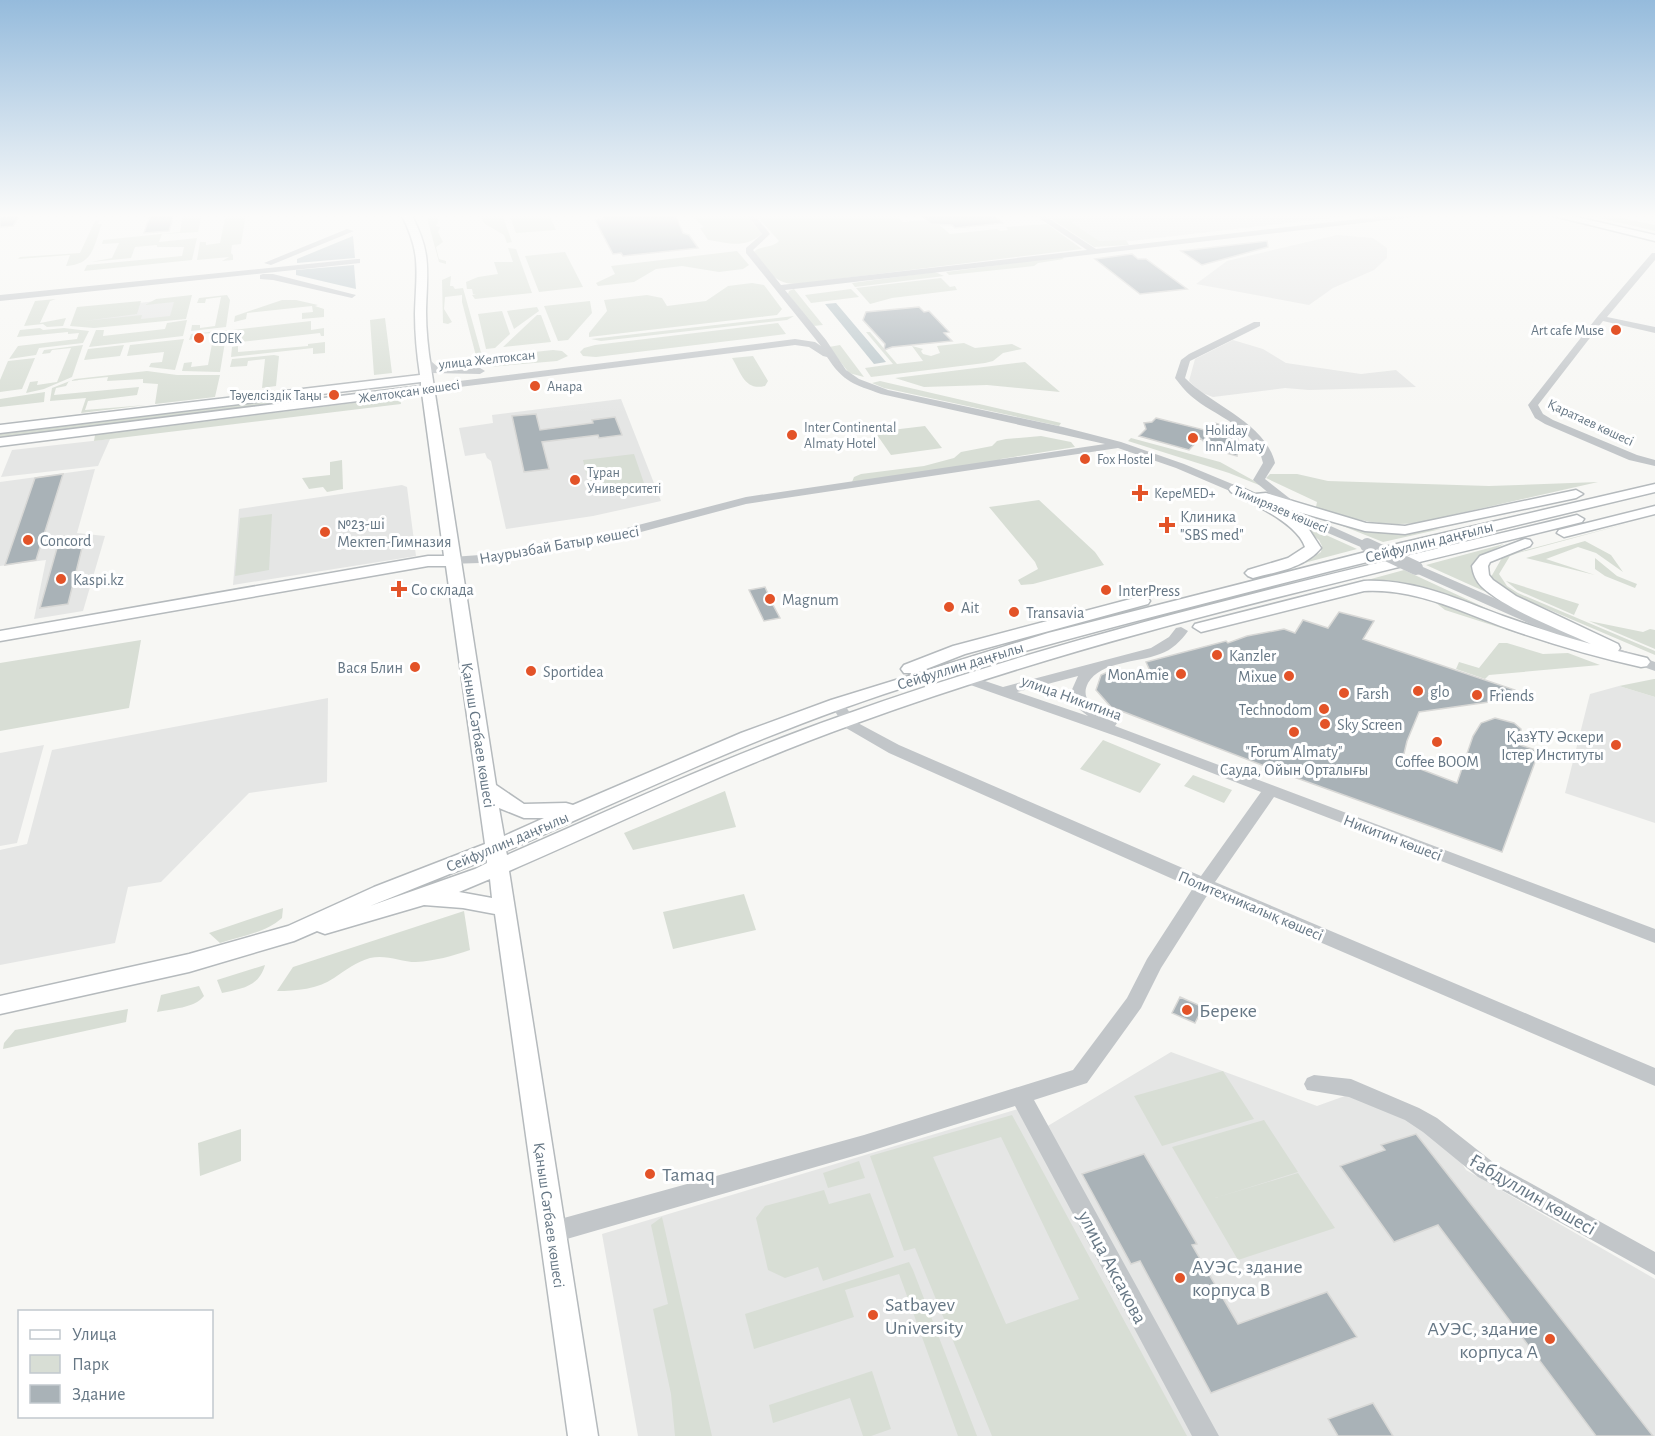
<svg xmlns="http://www.w3.org/2000/svg" width="1655" height="1436" viewBox="0 0 1655 1436" font-family="'Alegreya Sans',sans-serif">
<style>
.built{fill:#e5e6e5}
.green{fill:#d8ded5;fill-rule:evenodd}
.water{fill:#bac6ca}
.building{fill:#a9b2b7;stroke:#d8d8d6;stroke-width:1.5}
.lines{fill:none;stroke-linecap:round;stroke-linejoin:round}
.major-casing{stroke:#b5babd;stroke-width:3}
.minor{fill:#c2c6c9;fill-rule:evenodd}
.major{fill:#fff;fill-rule:evenodd}
.minor-bridge{stroke:#c2c6c9;stroke-width:14}
.poi-dot{fill:#e35328;stroke:#fff;stroke-width:2}
.labels{text-anchor:middle;stroke-width:6;stroke-linejoin:round;paint-order:stroke}
.far-poi-label{font-size:14px;fill:#667785;stroke:#fff;text-anchor:start}
.far-street-label{font-size:14px;fill:#667785;stroke:#fff}
.poi-label{font-size:16px;fill:#667785;stroke:#fff;text-anchor:start}
.street-label{font-size:16px;fill:#667785;stroke:#fff}
.near-poi-label{font-size:20px;fill:#667785;stroke:#fff;text-anchor:start}
.near-street-label{font-size:20px;fill:#667785;stroke:#fff}
</style>
<rect width="100%" height="100%" fill="#f7f7f4"/>
<!-- built -->
<path class="built" d="M1048,214h319l-271,31z
M1337,235l36,3 14,10v10l-13,12 -41,18 -24,17 -113,-21 31,-23z
M184,298l-5,19 -102,7 6,-15z
M1233,340l30,9 23,14 75,11 35,-4 20,17 -107,3 -24,-2 -72,9 -13,-5 -11,-11 6,-22z
M621,399l40,102 -68,15 -87,13 -15,-68 -4,-3 -2,-5 -20,3 -6,-28 34,-5 -1,-8z
M110,439l-12,27 -97,11 11,-27z
M95,469l-18,64 28,3 -22,75 -49,8 12,-59 -46,6v-84z
M402,485l5,2 9,69 -183,29 6,-76z
M1619,686l36,11v126l-90,-30 25,-99z
M328,698l-1,84 -78,11 -88,89 -33,5 -13,56 -115,22v-115l27,-6 25,-94z
M44,745l-27,98 -17,3v-93z
M1171,1052l146,54 39,-14 92,48 18,30 189,109v157h-440l-169,-309z
M1018,1109l178,327h-558l-36,-202z"/>
<!-- green -->
<path class="green" d="M183,214h19l-4,18 -36,2 -3,8 38,-4 -5,22 -108,11 3,-6 95,-9 2,-9h-27v-2l-22,2 -4,11 -40,4 21,-4 7,-15 -17,1 1,-4 77,-8z
M226,214h20l-5,30 -9,1 -1,8 2,2v5l-11,1 7,-4 -32,3 3,-18h6v3l14,-2z
M478,214h24l10,28 -5,1 -3,-8 -19,-11z
M509,214h40l7,16 -40,3z
M690,214h55l17,20c-19,15 -32,9 -54,6l-8,-12 4,-1z
M755,214h158l-17,2 7,6 23,-2 5,4 6,-1 13,11 47,-5 3,2 8,-1 -2,-3 41,-3 35,25 -286,35c-24,-1 -28,-14 -42,-32 6,-7 17,-3 25,-11z
M1044,214l19,2 34,-2 -21,2 4,4 -9,2 28,19 27,-1 3,5 -35,2z
M1582,214h22l51,11v6z
M437,215l1,7 -2,4 4,1 -2,5 5,10 -7,5 3,12 7,2v3l-7,-2 -12,-44z
M100,220l-2,4h4c-9,23 -8,40 -36,42l4,-11 -52,4 2,-2 60,-4 15,-32z
M508,248l8,1 16,44 -57,6 -3,-4 4,-1h-3l-1,-5h-5l-1,-7 12,-5 20,-3 -4,-12h19z
M737,251l12,14 -6,4 -24,3 -37,-6 -26,3 -22,13 -36,4 -2,-3 19,-9 -4,-8z
M565,252l18,35 -44,5 -14,-36z
M1061,257l3,2 -26,4 -4,3 -85,9 -3,-3z
M935,272l9,4 -89,11 -3,-4z
M451,276l-1,10h3l2,3 8,-1 19,68h-6l-14,-54v-7l-17,2 -1,12 8,13 -4,2 -5,-1 -1,-43z
M941,278l9,9 5,-1 2,4 -65,8 -22,6 -14,-16z
M752,283l12,2 18,24 -5,6 -188,22v-4l18,-22 -3,-11 43,-5 15,3 5,8 39,-5 22,-15z
M794,289l29,36 -10,1 -25,-32 1,-3z
M851,289l8,8 -48,6 -6,-8z
M192,295l-6,24 -92,9 -24,-2 7,-19 64,-6 -4,13 -53,7 58,-6 -1,4 29,-3 4,-14 -29,3 11,-6z
M227,295l3,5 -4,27 -35,4 1,-6h8v3l15,-2 6,-29 -15,2 -1,4h-8l2,-5z
M56,299l-6,2 -10,22 26,-5 -3,8 -16,1 -4,-3 -19,2 11,-25z
M282,300h14l22,5 -3,1 9,3v8l-22,2v-6l11,-1 -1,-6 -65,7 -1,6 -12,3 1,-6z
M590,301l2,12 -24,27 -10,1 -14,-35z
M537,307l2,4 -25,18 -7,-18z
M502,311l8,23 -15,14 -9,1 -8,-35z
M537,315h4l10,27 -48,5z
M794,316l-7,4 -186,21 -10,-2z
M385,318l7,55 -18,2 -4,-55z
M187,320l-4,16 -94,11 7,-17h8l-1,6 62,-7 2,-6z
M311,321v9l13,-2v8h-3l-1,-3 -88,10 1,-13z
M778,323l8,11 -190,23 -13,-1 -3,-4 4,-4 11,-3z
M40,328l3,2 21,-2 25,3 -6,12 -44,5 -3,7 -27,4 9,-13 59,-7 2,-6 -11,1v-2l-51,5 3,-7z
M227,330l-7,42 -38,-1 2,-8 8,-1 -1,5 17,-2 6,-32 -16,1 -1,4 -8,2 2,-6z
M866,332h4l27,32 26,-3 -11,-15 11,3 -2,2 2,3 8,2 9,-3 -3,-7 27,-3 11,5 37,-4 10,5 -19,4 -10,8 -8,2 -114,14 -6,-9 28,-4z
M184,339l-9,31 -26,-3 2,-4 11,-1 2,-10 -37,4 3,-11z
M325,342v11l-12,1v-6l-82,9 1,-10 6,-1v6l70,-6v-2z
M83,345l-11,32 -28,12 -18,4 4,-11 8,-1 -1,4 20,-3 14,-34 -19,2 -2,3 -8,1 2,-4z
M124,345l-4,11 -36,4 4,-11z
M840,345l24,32 -15,-4 -20,-26z
M553,350l9,1 6,5 -11,5 -68,6 -9,-2 -3,-7z
M274,355l5,1 -3,30 -14,2 3,-29 -17,2 -1,5 -17,1 2,-8z
M753,356l15,25 -3,5c-20,5 -24,-13 -33,-28z
M35,358l-13,31 -22,3v-12l8,-19z
M1025,362l35,30 -73,-7 -63,2 -29,-9z
M147,371l30,4h43l-5,22 -60,7 3,-20 -15,-1v-4l-36,2 1,-4 -39,4 -3,5 -10,2 -2,7 85,-8 -2,8 -49,6 -3,9 61,-5 -65,8 5,-15 -36,3 2,-13 23,-9z
M880,381l181,42 -2,3 -175,-38 -12,-5z
M45,392l-1,10 -44,5v-8z
M325,393l-9,4 9,1 -325,40v-5z
M400,397l1,7 -307,37 1,-6z
M925,426l17,22 -51,7 -16,-23z
M1041,436l30,6 4,5 -74,12 -3,3 -146,20 2,-5 7,-3 63,-8 30,-8 7,-6 31,-6 5,-5 9,-2z
M1131,438l89,24 49,27 -40,-16 -101,-32z
M634,454l10,29 -54,7 -7,-30z
M342,460l1,29 -16,3 -4,-5 -14,2 -7,-11 28,-3v-13z
M1270,474h27l31,7 161,5 109,-4 -181,41c-36,4 -66,-4 -101,-16l1,-5 -51,-24z
M1039,500l56,52 9,13 -71,19 -12,1 -3,-5 20,-11 -3,-7 -46,-55z
M272,514l-3,56 -34,6 5,-58z
M1320,517l85,15 36,-3 -58,13z
M1295,521l62,28 -53,14 17,-11 1,-6 -3,-6z
M1629,523l-111,30 -8,3 -11,18 8,12 11,7 137,58v4l-143,-61 -21,-17 12,-21z
M1585,541l26,14 12,17 -27,-19 -18,-6 -32,12 49,16 -69,-17z
M1504,544l-26,14 -5,7 33,36 -80,-36z
M1595,558l22,18 20,8 -2,4 -30,-12 -10,-7z
M1404,570l88,41 -2,2c-42,-16 -84,-35 -130,-31z
M1506,581l73,23 -5,11 -57,-25z
M1436,603h6l109,41 -106,-34z
M1589,621l54,11 7,-3 5,1v19z
M141,640l-12,68 -129,23v-68z
M1499,643h8l36,11 25,-1 32,12 -111,10 -4,4 -29,-10 3,-7 20,6z
M1655,679v18l-36,-11 35,-7z
M1103,740l58,24 -21,29 -60,-24z
M1193,775l39,15 -8,13 -40,-17z
M725,791l11,36 -103,23 -9,-17z
M744,894l12,36 -83,19 -10,-37z
M283,908l-1,10c-17,15 -41,18 -62,25l-11,-10z
M464,911l6,39c-18,6 -35,11 -54,12 -15,0 -30,-8 -46,-4 -14,4 -24,12 -36,20 -16,11 -38,13 -57,13l16,-24z
M265,965c-6,22 -24,24 -43,28l-5,-13z
M199,986l5,10c-9,12 -33,13 -47,16l4,-17z
M128,1009l-2,13 -123,27 1,-6 11,-13z
M1223,1071l31,48 -92,27 -28,-50z
M1012,1115l175,321h-195l-77,-188 -11,3 -34,-95zM1001,1137l78,162 -73,25 -73,-167z
M1264,1120l34,52 -83,26 83,-25 37,55 -97,32 -66,-113z
M241,1129v32l-41,15 -2,-33z
M859,1161l6,17 -37,10 -5,-15z
M824,1190l5,14 41,-11 24,64 -71,24 -5,-14 -33,11 -17,-8 -12,-52 9,-12z
M662,1217l50,219h-37l-4,-42 -18,-85 15,-5 -17,-79z
M909,1262l4,8 64,166h-19l-59,-162 -54,16 9,27 -100,32 -9,-35z
M872,1371l19,58 -20,7h-8l-13,-38 -77,25 -4,-18z"/>
<!-- water -->
<path class="water" d="M353,236l2,22 -58,5v-4z
M354,265l2,24 -60,-14v-5z
M836,303l50,59 -12,2 -49,-60z"/>
<!-- building -->
<path class="building" d="M174,214l-5,17 -25,2 6,-18z
M625,214h50l8,19 6,2 9,13 -75,8 -2,-3 -8,1 -18,-34 8,-1 -2,-3z
M919,214h73l11,9 -48,5 -3,-3 -21,-1z
M20,215l-7,11 -13,1v-11z
M1267,241l1,6 -66,18 -21,-14z
M1132,254l6,5h8l41,30 -47,5 -45,-35z
M919,307l5,5 5,-1 20,21 -5,1 8,8 -60,6 -8,3 1,-6 -22,-24 3,-8z
M536,414l4,16 53,-7 -1,-3 23,-3 7,18 -23,3 -1,-3 -56,7 7,27 -25,3 -12,-56z
M1156,418l52,13 7,-8 21,6 3,2 -2,25 -25,-7 -12,-11 -11,12 -50,-14 7,-7 -2,-6 8,-1z
M63,474l-27,86 -31,5 30,-87z
M83,544l-15,60 -28,4 17,-60z
M765,587l7,16 8,15 -16,3 -15,-31z
M1339,612l35,9 -11,18 152,51 1,7 -6,2 -91,13 -12,29 -5,21 55,21 16,-47 8,-13 14,-5 19,5 7,6 -1,16 19,6 -37,101 -222,-80 -169,-65 -15,-17 5,-15 18,-8v9l32,-3 -5,-11 80,-21 2,2 19,-7 37,-7 11,4 8,-13 25,8z
M1180,997l23,10 -8,16 -23,-10z
M1416,1134l237,302h-57l-158,-211 -44,17 -54,-76 45,-16 -4,-5z
M1144,1154l53,90 -5,1 46,79 89,-32 30,45 -146,56 -71,-132 -9,3 -49,-90z
M1373,1403l20,33h-55l-10,-17z"/>
<g class="lines">
<defs>
<path id="major" d="M401,214h10c21,39 16,56 15,98 0,19 2,37 5,56l65,417 28,19 42,-1 7,2 168,-72 90,-33 217,-67 353,-90 254,-59v8c-151,36 -303,73 -453,112 -121,31 -243,63 -361,105 -114,41 -224,93 -335,142l1,4c110,-48 220,-99 334,-139 239,-86 489,-141 736,-201l7,4 -2,3c-244,61 -491,115 -728,202 -118,42 -230,97 -345,147l89,565h-30l-73,-522 -32,-6 -39,-3 -99,29 -8,-3 -23,10 -105,31 -189,42v-18l189,-42 99,-28 86,-39 111,-43 -39,-278h-18l-428,75v-10l428,-75h16l-22,-163 -422,53v-8l421,-52v-4l-421,51v-8l420,-50c-3,-20 -5,-40 -5,-61 1,-43 7,-60 -14,-100zM499,808l25,10h20l-40,18zM487,859v4l-12,6 -105,37zM490,879l2,19 -33,-6z
M1546,214h17l92,21v6z
M1236,485l19,9 11,-1 100,30 39,3 171,-36 7,4 -7,4 -171,36 -40,-3 -91,-26 34,23 13,20c-16,20 -45,24 -68,30l-5,-2 -3,-3 3,-3 40,-12 17,-11c-8,-24 -52,-43 -74,-55l-2,-3 2,-3z
M1655,506v8l-91,23 -7,-4 2,-3z
M1525,539l5,1 2,3 -2,3 -40,16 -2,4 1,9 4,5 23,16 102,48 2,4 -2,3 29,7 3,4 -3,4 -6,1c-45,-10 -89,-23 -132,-38 -48,-17 -93,-41 -145,-38l-163,41 -8,-5 2,-3 169,-43c50,-2 93,18 139,35 29,10 58,20 88,28 -32,-15 -84,-34 -109,-57 -6,-6 -9,-13 -10,-21l8,-10z
M1142,596l6,2 2,3 -2,3 -183,50 -49,19h-12l-3,-4 3,-4 49,-19z"/>
</defs>
<!-- major casing -->
<use href="#major" class="major-casing"/>
<!-- minor -->
<path class="minor" d="M746,214h8l16,20 -17,16 28,35 306,-35 -54,-36h9l54,35 306,-35h24l-4,2 -637,74 41,50 20,30 13,9 29,11 175,37 58,15 63,22 99,41 -30,-25 10,-17c-7,-36 -48,-46 -72,-67 -6,-5 -11,-12 -16,-18l6,-18 8,-6 65,-32h6v4l-70,35 -5,17c26,27 81,45 90,85l-10,16 28,22v6h-5l85,38 -2,3h-8l-187,-80 -58,-20 -372,56 -150,40 -116,19 -32,1 -2,-3 2,-3 4,-1 28,-2 116,-19 150,-39 359,-53 -224,-50c-27,-10 -37,-11 -54,-37l-4,-1 -14,-9 -14,-2 -368,46 -5,-3 5,-3 368,-46 20,3 6,4 -75,-93v-5l16,-14z
M1541,214h14l29,8 -4,2z
M347,229l7,2 -83,34 -7,-2z
M1652,253h3v7l-48,57 48,10v6l-52,-12 -65,84 5,9 10,6 84,35 18,5v6l-26,-6 -84,-36 -10,-6 -7,-13 70,-89z
M357,259h3v4l-360,38v-6z
M263,274h10l83,21 -4,3 -79,-18 -13,-1v-4z
M423,354l17,15 40,-1 5,3 -5,3 -47,-1 -15,-16z
M1416,564l156,68 83,30v9l-93,-33 -151,-67 -1,-3z
M1181,627l7,4c-7,10 -16,19 -28,23 -23,9 -59,7 -72,29 -10,19 13,29 26,37l3,3 -2,3 540,203v14l-381,-146 -59,85 440,186v18l-447,-192 -47,74 -20,40 -54,75 -53,17 185,336h-27l-177,-330 -151,47 -311,90 -8,-3 -3,-8 3,-8 8,-3 311,-86 209,-65 54,-72 20,-39 46,-71 -304,-135 -43,-25 -16,-24 7,-5 5,2 14,21 43,23 302,131 60,-84 -134,-52 -165,-58 -2,-3 7,-4 36,12 148,-39 18,-11 7,-9zM1078,676l-8,18 9,15 9,7 -71,-24z
M1314,1075l37,4 68,29 18,10 57,45 161,89v23l-177,-98 -55,-45 -18,-12 -56,-23 -42,-7 -3,-6 3,-6z"/>
<!-- major -->
<use href="#major" class="major"/>
<!-- minor-bridge -->
<path class="minor-bridge" d="M1367,545l49,23"/>
</g>
<!-- sky -->
<linearGradient id="sky" x2="0" y2="1"><stop stop-color="#95bbdc"/><stop offset="0.52" stop-color="#fbfbfa"/><stop offset="1" stop-color="#fbfbfa" stop-opacity="0"/></linearGradient>
<rect width="1655" height="415" fill="url(#sky)"/>
<!-- markers -->
<g class="poi-dot">
<circle cx="1616" cy="330" r="6"/>
<circle cx="199" cy="338" r="6"/>
<circle cx="535" cy="386" r="6"/>
<circle cx="334" cy="395" r="6"/>
<circle cx="792" cy="435" r="6"/>
<circle cx="1193" cy="438" r="6"/>
<circle cx="1085" cy="459" r="6"/>
<circle cx="575" cy="480" r="6"/>
<path d="M1137 484h6v6h6v6h-6v6h-6v-6h-6v-6h6z"/>
<path d="M1164 516h6v6h6v6h-6v6h-6v-6h-6v-6h6z"/>
<circle cx="325" cy="532" r="6"/>
<circle cx="28" cy="540" r="6"/>
<circle cx="61" cy="579" r="6"/>
<path d="M396 580h6v6h6v6h-6v6h-6v-6h-6v-6h6z"/>
<circle cx="1106" cy="590" r="6"/>
<circle cx="770" cy="599" r="6"/>
<circle cx="949" cy="607" r="6"/>
<circle cx="1014" cy="612" r="6"/>
<circle cx="1217" cy="655" r="6"/>
<circle cx="415" cy="667" r="6"/>
<circle cx="531" cy="671" r="6"/>
<circle cx="1181" cy="674" r="6"/>
<circle cx="1289" cy="676" r="6"/>
<circle cx="1418" cy="691" r="6"/>
<circle cx="1344" cy="693" r="6"/>
<circle cx="1477" cy="695" r="6"/>
<circle cx="1324" cy="709" r="6"/>
<circle cx="1325" cy="724" r="6"/>
<circle cx="1294" cy="732" r="6"/>
<circle cx="1437" cy="742" r="6"/>
<circle cx="1616" cy="745" r="6"/>
<circle cx="1187" cy="1010" r="6"/>
<circle cx="650" cy="1174" r="6"/>
<circle cx="1180" cy="1278" r="6"/>
<circle cx="873" cy="1315" r="6"/>
<circle cx="1550" cy="1339" r="6"/>
</g>
<g class="labels">
<!-- far-poi labels -->
<g class="far-poi-label">
<text x="1604" y="335" text-anchor="end">Art cafe Muse</text>
<text x="211" y="343">CDEK</text>
<text x="547" y="391">Анара</text>
<text x="322" y="400" text-anchor="end">Тәуелсіздік Таңы</text>
<text x="804" y="432">Inter Continental<tspan x="804" dy="16">Almaty Hotel</tspan></text>
<text x="1205" y="435">Holiday<tspan x="1205" dy="16">Inn Almaty</tspan></text>
<text x="1097" y="464">Fox Hostel</text>
<text x="587" y="477">Тұран<tspan x="587" dy="16">Университеті</tspan></text>
<text x="1154" y="498">КереMED+</text>
</g>
<!-- far-street labels -->
<g class="far-street-label">
<text transform="translate(487 359) rotate(-6)" y="5">улица Желтоксан</text>
<text transform="translate(409 391) rotate(-8)" y="5">Желтоқсан көшесі</text>
<text transform="translate(1591 422) rotate(25)" y="5">Қаратаев көшесі</text>
<text transform="translate(1281 509) rotate(23)" y="5">Тимирязев көшесі</text>
</g>
<!-- poi labels -->
<g class="poi-label">
<text x="1180" y="522">Клиника<tspan x="1180" dy="18">"SBS med"</tspan></text>
<text x="337" y="529">№23-ші<tspan x="337" dy="18">Мектеп-Гимназия</tspan></text>
<text x="40" y="546">Concord</text>
<text x="73" y="585">Kaspi.kz</text>
<text x="411" y="595">Со склада</text>
<text x="1118" y="596">InterPress</text>
<text x="782" y="605">Magnum</text>
<text x="961" y="613">Ait</text>
<text x="1026" y="618">Transavia</text>
<text x="1229" y="661">Kanzler</text>
<text x="403" y="673" text-anchor="end">Вася Блин</text>
<text x="543" y="677">Sportidea</text>
<text x="1169" y="680" text-anchor="end">MonAmie</text>
<text x="1277" y="682" text-anchor="end">Mixue</text>
<text x="1430" y="697">glo</text>
<text x="1356" y="699">Farsh</text>
<text x="1489" y="701">Friends</text>
<text x="1312" y="715" text-anchor="end">Technodom</text>
<text x="1337" y="730">Sky Screen</text>
<text x="1604" y="742" text-anchor="end">ҚазҰТУ Әскери<tspan x="1604" dy="18">Істер Институты</tspan></text>
<text x="1294" y="757" text-anchor="middle">"Forum Almaty"<tspan x="1294" dy="18">Сауда, Ойын Орталығы</tspan></text>
<text x="1437" y="767" text-anchor="middle">Coffee BOOM</text>
</g>
<!-- street labels -->
<g class="street-label">
<text transform="translate(1429 541) rotate(-14)" y="6">Сейфуллин даңғылы</text>
<text transform="translate(559 544) rotate(-10)" y="6">Наурызбай Батыр көшесі</text>
<text transform="translate(960 665) rotate(-17)" y="6">Сейфуллин даңғылы</text>
<text transform="translate(1072 697) rotate(20)" y="6">улица Никитина</text>
<text transform="translate(479 735) rotate(81)" y="6">Қаныш Сәтбаев көшесі</text>
<text transform="translate(1393 837) rotate(21)" y="6">Никитин көшесі</text>
<text transform="translate(507 841) rotate(-23)" y="6">Сейфуллин даңғылы</text>
<text transform="translate(1251 905) rotate(23)" y="6">Политехникалық көшесі</text>
<text transform="translate(550 1215) rotate(82)" y="6">Қаныш Сәтбаев көшесі</text>
</g>
<!-- near-poi labels -->
<g class="near-poi-label">
<text x="1199" y="1017">Береке</text>
<text x="662" y="1181">Tamaq</text>
<text x="1192" y="1273">АУЭС, здание<tspan x="1192" dy="23">корпуса В</tspan></text>
<text x="885" y="1311">Satbayev<tspan x="885" dy="23">University</tspan></text>
<text x="1538" y="1335" text-anchor="end">АУЭС, здание<tspan x="1538" dy="23">корпуса A</tspan></text>
</g>
<!-- near-street labels -->
<g class="near-street-label">
<text transform="translate(1533 1194) rotate(30)" y="7">Ғабдуллин көшесі</text>
<text transform="translate(1113 1267) rotate(62)" y="7">улица Аксакова</text>
</g>
</g>
<!-- legend -->
<rect x="18" y="1310" width="195" height="108" fill="#ffffff" stroke="#c2c9ce" stroke-width="1.5"/>
<rect x="30" y="1330" width="30" height="9" fill="#ffffff" stroke="#c2c9ce" stroke-width="1.5"/>
<text x="72" y="1340" font-size="18" fill="#667785">Улица</text>
<rect x="30" y="1355" width="30" height="18" fill="#d8ded5" stroke="#c2c9ce" stroke-width="1.5"/>
<text x="72" y="1370" font-size="18" fill="#667785">Парк</text>
<rect x="30" y="1385" width="30" height="18" fill="#a9b2b7" stroke="#c2c9ce" stroke-width="1.5"/>
<text x="72" y="1400" font-size="18" fill="#667785">Здание</text>
</svg>
